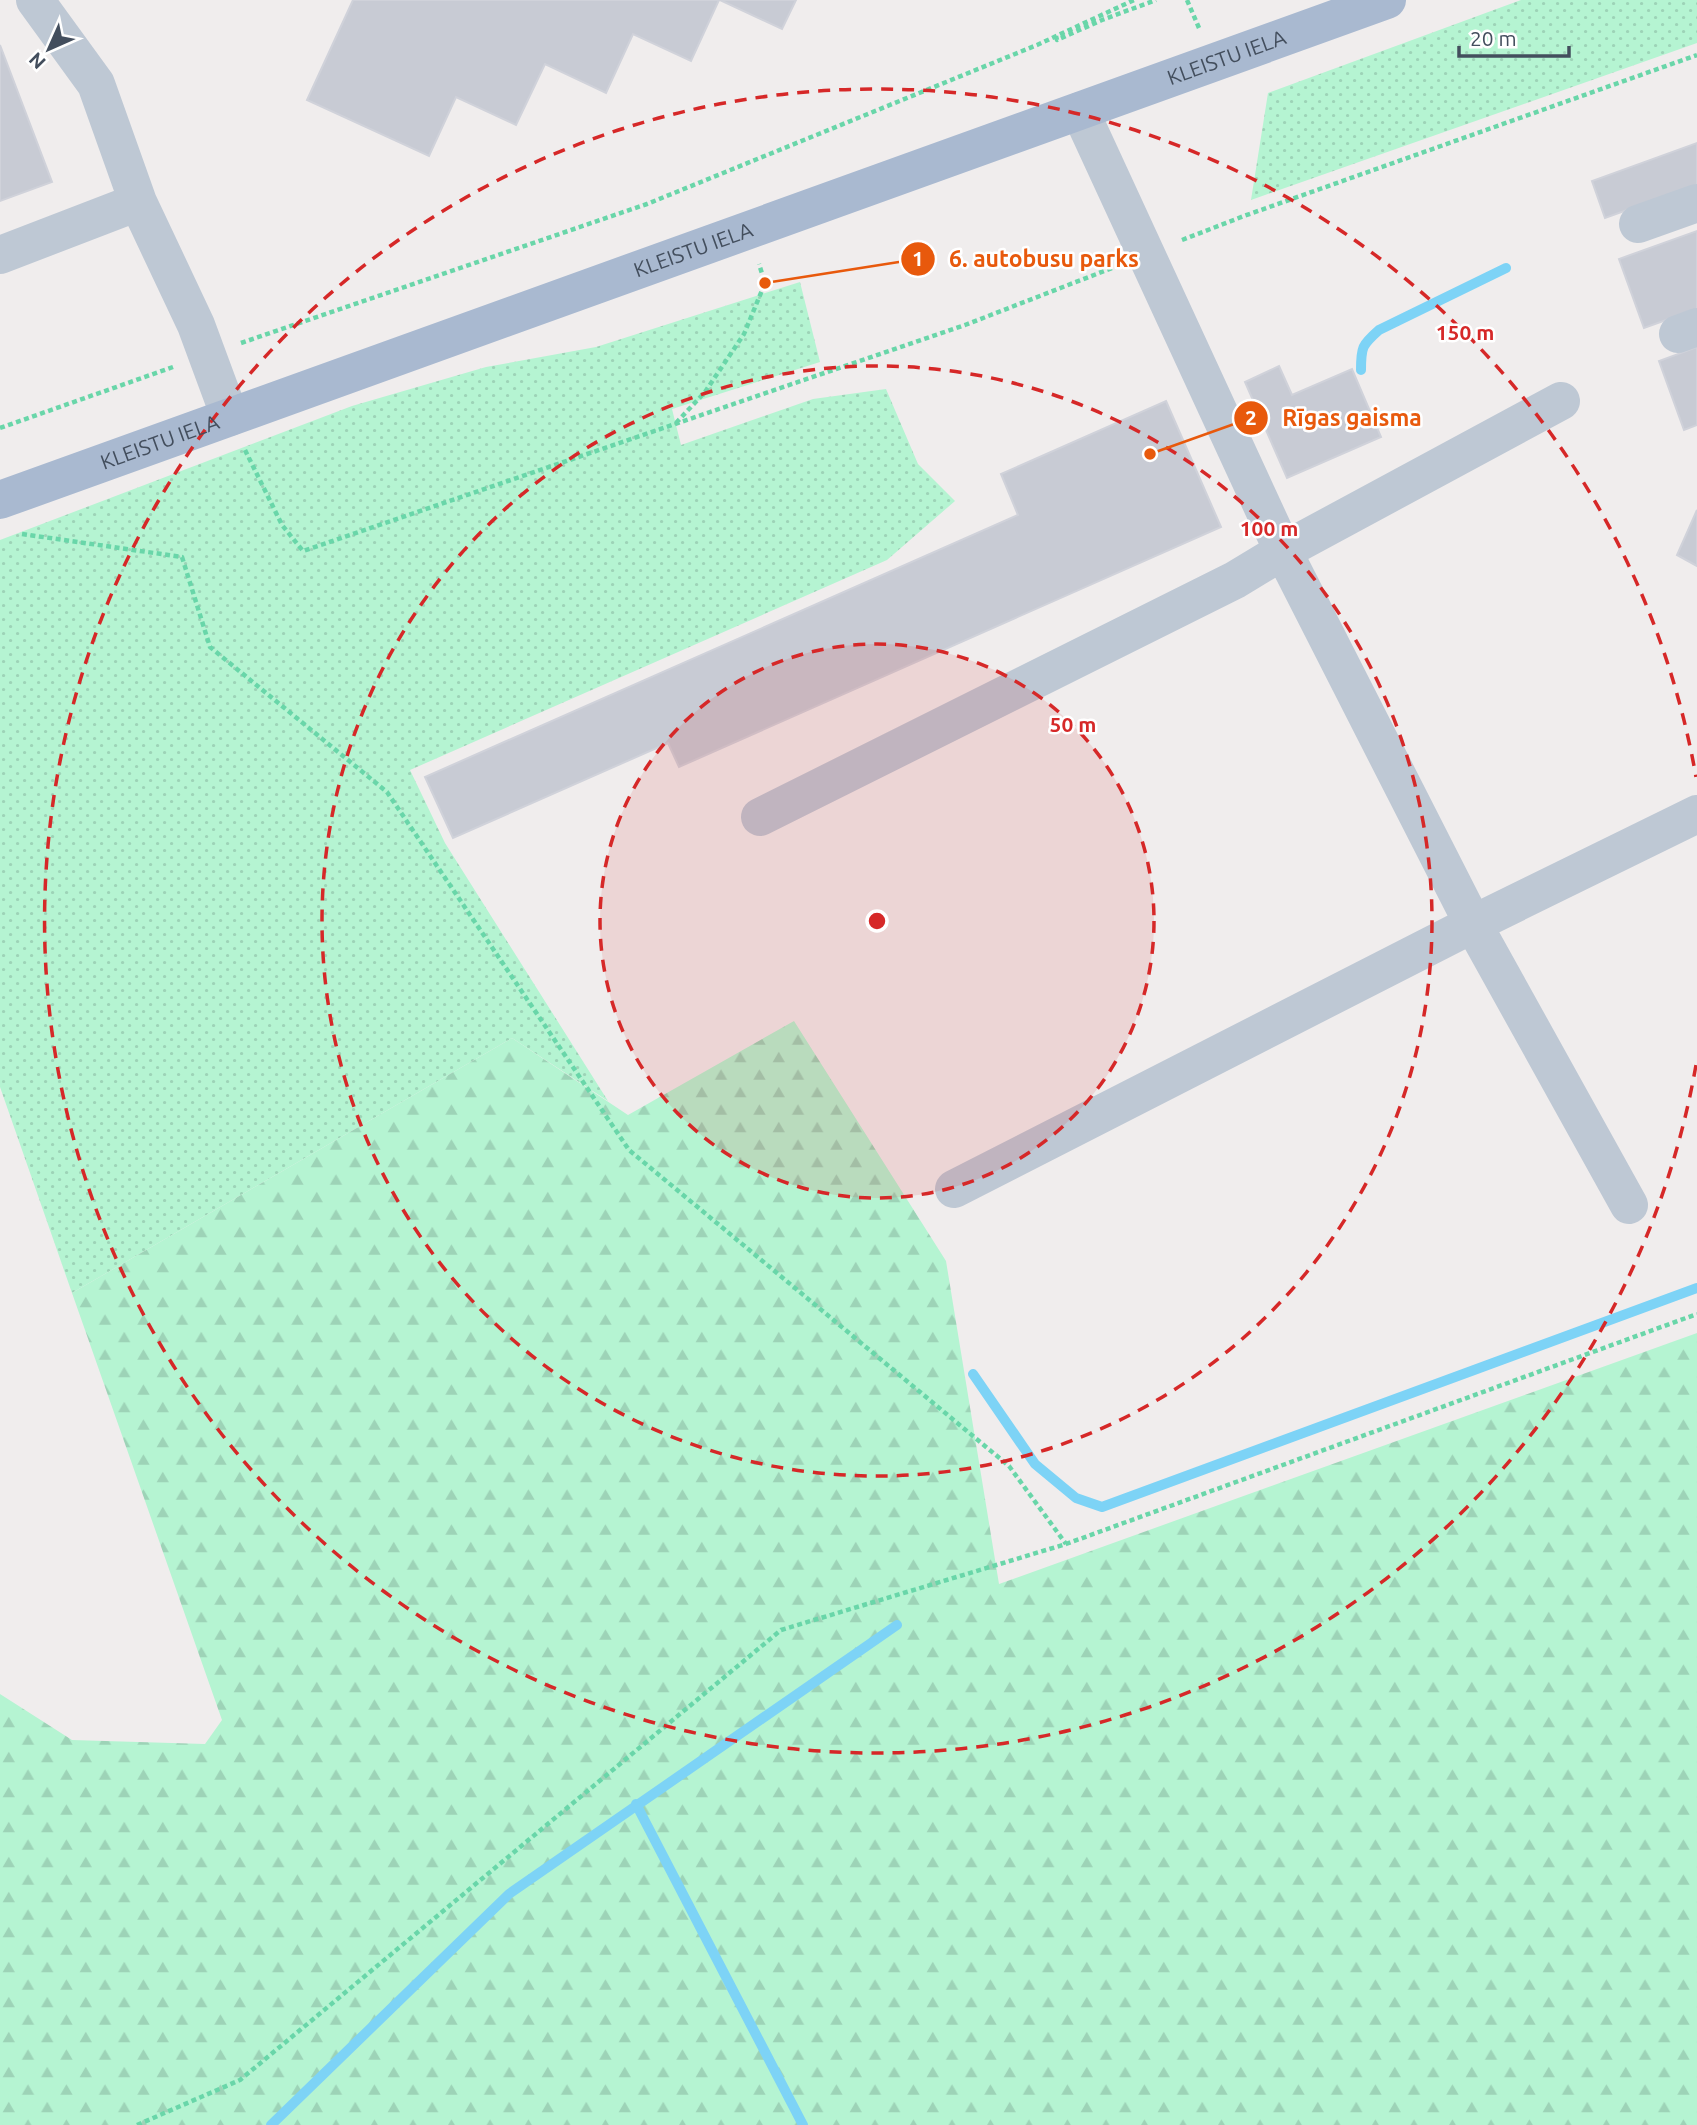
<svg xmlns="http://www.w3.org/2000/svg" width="1697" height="2125" viewBox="0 0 1697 2125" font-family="Ubuntu,sans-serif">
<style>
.grass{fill:url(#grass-dots)}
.forest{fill:url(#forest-firs)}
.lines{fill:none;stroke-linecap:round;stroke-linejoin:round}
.stream{stroke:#7dd3f6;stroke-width:10}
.building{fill:#c8cbd4;stroke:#d0d2da;stroke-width:2}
.path{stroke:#69d6a9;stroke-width:4.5;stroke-dasharray:5 3.5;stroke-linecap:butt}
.minor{stroke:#bec8d4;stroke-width:38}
.major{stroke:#a9b9d0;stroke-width:38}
.ring{fill:none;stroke:#d62828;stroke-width:3.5;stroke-dasharray:12 9}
.labels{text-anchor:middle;stroke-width:5;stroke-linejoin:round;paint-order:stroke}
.street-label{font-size:21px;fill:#434e5d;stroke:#fff}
.centre{fill:#d62828;stroke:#fff;stroke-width:3.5}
.ring-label{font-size:21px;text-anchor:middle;font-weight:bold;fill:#d62828;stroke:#fff;stroke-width:5;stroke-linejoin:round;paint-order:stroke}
.leader{fill:none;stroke:#e8590c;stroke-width:2.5}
.callout-dot{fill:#e8590c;stroke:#fff;stroke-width:2.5}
.mark-label{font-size:21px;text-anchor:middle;font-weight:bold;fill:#fff}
.callout-label{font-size:23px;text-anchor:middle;font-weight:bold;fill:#e8590c;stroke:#fff;stroke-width:5;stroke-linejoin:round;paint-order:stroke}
</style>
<defs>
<pattern id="grass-dots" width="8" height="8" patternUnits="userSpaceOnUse" patternTransform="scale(1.75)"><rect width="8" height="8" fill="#b5f4d2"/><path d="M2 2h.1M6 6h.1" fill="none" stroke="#9dd3b7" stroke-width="1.8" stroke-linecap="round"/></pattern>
<pattern id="forest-firs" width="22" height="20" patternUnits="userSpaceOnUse" patternTransform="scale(1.75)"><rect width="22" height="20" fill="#b5f4d2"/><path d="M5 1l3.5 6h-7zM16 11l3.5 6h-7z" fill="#9dd3b7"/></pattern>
</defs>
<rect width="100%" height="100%" fill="#f0eded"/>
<!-- grass -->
<path class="grass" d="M1521,0h176v43l-446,157 17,-107z
M800,282l20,80 -148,47 9,36 132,-46 73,-10 32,75 37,37 -68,59 -477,210 35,73 163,258 -96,-63 -440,255 -72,-206v-547l352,-134 134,-39 110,-20z"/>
<!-- forest -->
<path class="forest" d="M794,1021l152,240 53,323 698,-251v792h-1697v-431l72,46 133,4 17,-24 -150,-427 440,-255 116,77z"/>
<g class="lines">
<!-- stream -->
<path class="stream" d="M1361,370c0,-23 1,-25 18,-40l127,-62
M973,1374l62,90 41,34 26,9 595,-219
M636,1804l167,321
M271,2125l238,-231 388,-269"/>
</g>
<!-- building -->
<path class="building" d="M353,0h366l-28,61 -58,-27 -27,59 -61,-29 -29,61 -60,-28 -27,59 -122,-56z
M720,0h76l-14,29z
M0,45l52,137 -52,19z
M1697,143v42l-92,33 -13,-37z
M1697,231v78l-53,19 -25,-69z
M1697,347v78l-13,5 -25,-69z
M1279,366l13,29 60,-26 29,68 -94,41 -42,-96z
M1166,401l55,126 -542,240 -11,-24 -215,95 -28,-61 593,-262 -17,-41z
M1697,510v56l-20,-11z"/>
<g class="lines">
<!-- path -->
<path class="path" d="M1187,0l12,28
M1056,36l1,4 45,-20 54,-20
M1182,240l62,-24 453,-161
M241,343l406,-139 390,-159 97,-45
M676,423l29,-31 39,-58 21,-51 -6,-19
M0,428l173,-61
M245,450l37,75 21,26 662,-226 147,-57
M22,534l160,23 28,90 177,145 242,358 380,316 57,78
M137,2125l103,-45 541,-450 285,-86 631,-230"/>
<!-- minor -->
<path class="minor" d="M1080,111l203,440 278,-150
M138,202l58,123 34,92
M1638,224l59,-21
M0,255l138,-53 -42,-118 -61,-84
M1678,334l19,-7
M760,817l475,-237 48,-29 190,373 156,281
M954,1189l519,-265 224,-110"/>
<!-- major -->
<path class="major" id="s1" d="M0,500l1387,-500"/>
</g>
<!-- distance rings -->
<circle cx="877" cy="921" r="277" fill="#d62828" fill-opacity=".12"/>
<g class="ring">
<circle cx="877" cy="921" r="277"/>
<circle cx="877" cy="921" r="555"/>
<path d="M1696 1065A832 832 0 1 1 1696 777"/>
</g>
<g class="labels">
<!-- street labels -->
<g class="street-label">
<text dy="7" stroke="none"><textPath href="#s1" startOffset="1304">KLEISTU IELA</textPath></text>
<text dy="7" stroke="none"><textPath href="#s1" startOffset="737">KLEISTU IELA</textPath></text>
<text dy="7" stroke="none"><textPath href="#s1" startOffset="170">KLEISTU IELA</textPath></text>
</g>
</g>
<circle cx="877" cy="921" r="10" class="centre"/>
<g class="ring-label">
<text x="1465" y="340">150 m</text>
<text x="1269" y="536">100 m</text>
<text x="1073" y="732">50 m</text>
</g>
<!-- callouts -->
<path class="leader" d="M765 283L918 259M1150 454L1251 418"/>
<g class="callout-dot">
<circle cx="765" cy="283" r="7"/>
<circle cx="1150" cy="454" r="7"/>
<circle cx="918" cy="259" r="18"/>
<circle cx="1251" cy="418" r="18"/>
</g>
<g class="mark-label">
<text x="918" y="266">1</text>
<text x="1251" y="425">2</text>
</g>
<g class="callout-label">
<text x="1044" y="267">6. autobusu parks</text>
<text x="1352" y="426">Rīgas gaisma</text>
</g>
<!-- north arrow -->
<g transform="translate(49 49) rotate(225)" stroke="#ffffff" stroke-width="5" paint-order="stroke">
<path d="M0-5L12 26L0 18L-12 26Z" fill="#434e5d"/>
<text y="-10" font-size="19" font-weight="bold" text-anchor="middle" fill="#434e5d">N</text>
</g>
<!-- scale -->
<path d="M1459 46v10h110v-10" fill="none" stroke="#434e5d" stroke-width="3.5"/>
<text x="1470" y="46" font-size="21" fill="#434e5d" stroke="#ffffff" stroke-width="5" paint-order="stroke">20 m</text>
</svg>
